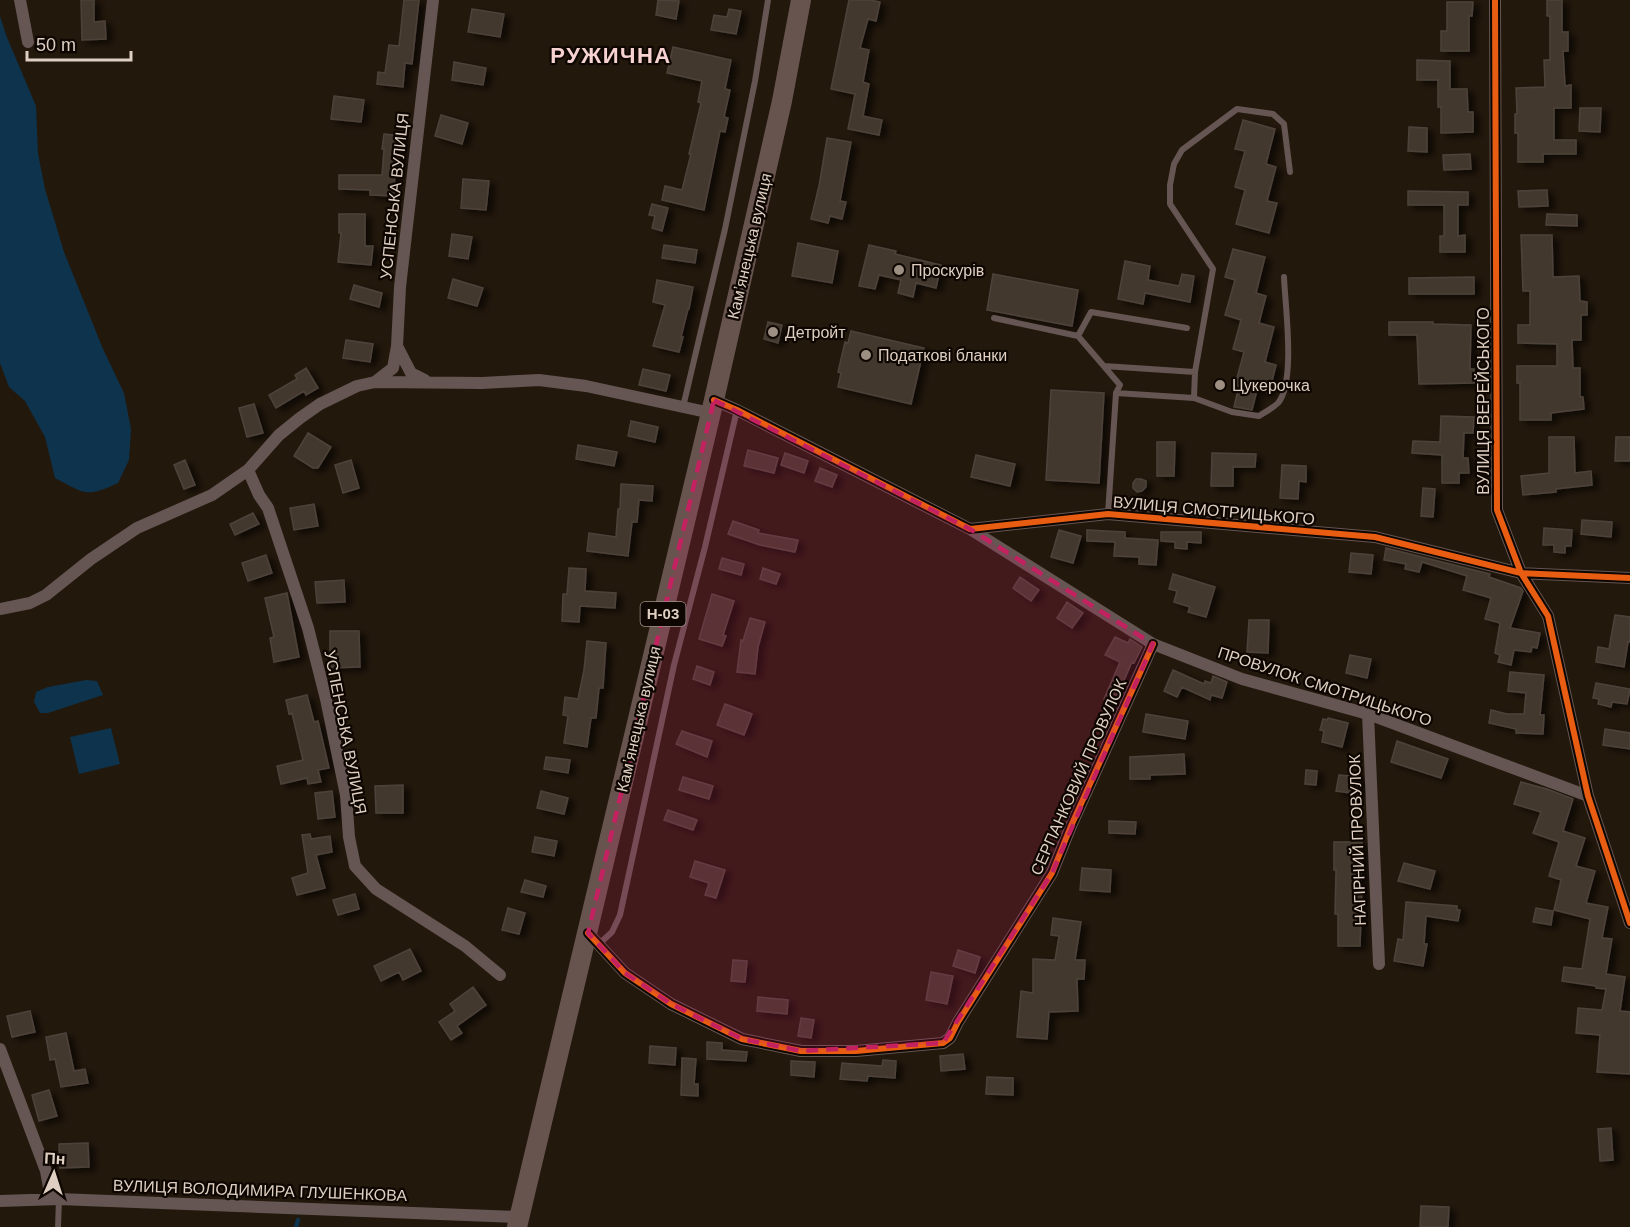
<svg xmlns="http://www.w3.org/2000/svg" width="1630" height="1227" viewBox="0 0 1630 1227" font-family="Helvetica,sans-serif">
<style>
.water{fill:#0e334c}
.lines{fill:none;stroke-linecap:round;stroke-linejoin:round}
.stream{stroke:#0e334c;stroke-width:4.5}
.building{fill:#43382f;stroke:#4e433a;stroke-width:1.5;filter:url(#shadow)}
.service{stroke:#655553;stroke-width:6}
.minor{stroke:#655553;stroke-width:12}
.primary{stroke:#68544f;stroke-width:20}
.cycleway-casing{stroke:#0e0601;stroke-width:10}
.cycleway{stroke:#e95d12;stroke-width:6}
.marked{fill:#c32160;fill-opacity:0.2;stroke:#c32160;stroke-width:4.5;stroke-dasharray:12 8;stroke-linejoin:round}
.poi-dot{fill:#9d8f82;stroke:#0e0601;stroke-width:2}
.labels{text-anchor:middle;stroke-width:4.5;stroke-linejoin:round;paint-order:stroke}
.shield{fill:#0e0601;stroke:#a09388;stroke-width:1.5}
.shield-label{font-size:15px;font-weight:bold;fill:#decfc2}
.street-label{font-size:16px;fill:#decfc2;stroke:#0e0601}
.poi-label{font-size:16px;fill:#decfc2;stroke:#0e0601;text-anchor:start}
.district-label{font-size:22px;font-weight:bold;letter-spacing:1.5px;fill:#f6d2d1;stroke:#0e0601}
</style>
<defs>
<filter id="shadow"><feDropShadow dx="6" dy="3.5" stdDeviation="3" flood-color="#0009"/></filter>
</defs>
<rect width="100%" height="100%" fill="#23180c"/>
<!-- water -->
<path class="water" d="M0,16l6,19 30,71 2,47 7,36 19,63 39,97 21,44 7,36 -2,31 -11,23c-32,15 -33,11 -63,-5l-10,-41 -20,-36 -16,-14 -9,-24z
M86,680l11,1 6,14 -55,18h-8l-6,-11 2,-10 12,-5z
M111,728l9,36 -41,10 -9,-37z"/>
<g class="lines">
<!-- stream -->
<path class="stream" d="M296,1227l2,-7"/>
</g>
<!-- building -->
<path class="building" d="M81,0h13v22l11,-1 1,18 -24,1z
M404,0h15l-7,64 -7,-1 -2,24 -26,-3 1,-12 7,1 4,-28 10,1z
M658,0l21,1 -3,18 -20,-4z
M849,0h21l10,2 -4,19 -8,-2 -8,29 9,2 -6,32 6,2 -6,32 19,4 -3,15 -31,-6 7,-35 -24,-5z
M1547,0h15v32h6v19h-5l2,35 6,-1v23h-17v32h22v14h-33v8h-25v-29h-3v-19h2l-1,-26 29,-1 -1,-27h6v-44h-3z
M1447,2h26l-1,14h-3v35h-28v-20h6z
M472,9l32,5 -4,23 -32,-5z
M729,9l12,2 -5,23 -25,-4 3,-15 13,2z
M673,47l58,13 -6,29 5,1 -6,27 4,1 -3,14 -5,-1 -16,79 -42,-10 3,-14 17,4 9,-36h-2l12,-51 -3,-1 4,-21 -35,-8z
M1417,60l33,1v28h17l1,23h5v20l-32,1v-26h-3v-27h-21z
M454,62l32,6 -3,17 -31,-5z
M334,96l30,4 -3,22 -30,-3z
M1580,108h21l-1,24 -21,-1z
M441,115l27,8 -6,21 -27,-8z
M1243,120l32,9 -9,35 10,3 -9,34 10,2 -8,30 -33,-9 9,-34 -10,-3 10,-36 -10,-2z
M1409,127l18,1v24l-19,-1z
M384,134l18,2 -3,22v11h-4l-1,27 -24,-1v-5l-31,-1v-14h43l2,-26h-2z
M827,138l24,4 -11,59 6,1 -4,17 -12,-3 -2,7 -17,-4 8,-33z
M1470,154l1,15 -27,1 -1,-15z
M463,179l26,2 -3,29 -25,-2z
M1547,190l1,16 -29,1 -1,-16z
M1408,191l60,1v13h-10v31l7,-1v17h-25v-16h4v-31h-36z
M652,204l16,4 -6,23 -10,-3 3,-12 -6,-1z
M339,214h26v32h8l-2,19 -33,-3 3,-29h-2z
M1547,214l30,1v11l-31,-1z
M452,234l20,3 -4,22 -19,-3z
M1521,235h31l1,42 26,-1 1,25 7,1v13h-6v25h-9l1,28h7v29h3l1,12 -33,4v7h-31v-37h-3v-17h40v-22l-39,-1v-18h12v-34h-7z
M798,243l40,8 -6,32 -40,-7z
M664,245l33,5 -2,13 -33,-5z
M869,245l27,6 -1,3 46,11 -5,23 -20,-5 -3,14 -15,-4 3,-13 -22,-5 -4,14 -16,-3z
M1233,249l32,8 -9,36 10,3 -7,27 15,4 -9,35 11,3 -7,28 -12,-3 -5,20 -18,-3 5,-21 -4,-1 9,-33 -11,-3 8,-29 -16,-5 10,-35 -10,-3z
M1125,261l25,5 -2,14 31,6 3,-12 12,2 -4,26 -45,-9 -2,11 -25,-5z
M993,274l85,16 -6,36 -85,-16z
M1474,277v17h-65v-16z
M453,279l30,9 -6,18 -29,-8z
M657,280l36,7 -4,22h-1l-7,28h2l-4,15 -26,-6 12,-41 -12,-3z
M354,285l28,8 -3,14 -29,-8z
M768,322l14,3 -4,18 -14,-4z
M1389,322h44v2l38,1 -1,44h4l1,14 -56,1 -2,-49h-28z
M851,331l73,17 -13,56 -73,-17 3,-14 -3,-1 7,-30 3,1z
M346,340l27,4 -3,18 -27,-4z
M306,368l12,20 -12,7 -2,-4 -28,17 -7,-13 28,-16 -2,-4z
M643,369l27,6 -4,16 -27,-6z
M1051,390l53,3 -5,90 -53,-3z
M254,404l9,29 -16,4 -8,-29z
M1441,416l33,1 -1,16h-9l-1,25h5l1,15h-10v10h-17v-28l-30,-2 1,-12 27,1z
M631,421l27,6 -3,15 -27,-6z
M308,433l23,14 -13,21h-5l-19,-12z
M1549,437h25l1,36 16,-2 1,14 -36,4v3l-33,3 -2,-19 28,-3z
M1616,437h14v24h-15z
M1157,442h18l-1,34h-17z
M578,445l39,7 -3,14 -38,-7z
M748,450l30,8 -4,15 -30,-7z
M785,453l23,8 -4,12 -23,-8z
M1212,453l44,1 -1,13h-22v19h-22z
M976,455l39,9 -5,22 -39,-9z
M185,460l10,25 -11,4 -10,-24z
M351,460l8,28 -16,5 -8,-28z
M1282,465l24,1v16l-7,-1 -1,18 -18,-1z
M820,468l17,7 -5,12 -17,-6z
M1136,479h5l5,2v6l-4,4 -5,1 -4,-4v-5z
M621,484l32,2 -1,15 -13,-1 -2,22h-5l-4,34 -41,-5 2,-18 27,4 2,-28h2z
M1423,488l12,1 -2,28 -12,-1z
M314,504l4,22 -24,4 -4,-22z
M253,513l6,11 -24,11 -5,-11z
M1582,520l30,2 -1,15 -30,-3z
M733,521l26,9 -1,3 40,7 -3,12 -35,-7 -32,-11z
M1544,528l28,2 -1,16h-6v7l-11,-1v-7h-11z
M1059,530l22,6 -8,27 -22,-6z
M1087,530l38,2v6l33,2 -2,25 -17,-1v-7l-25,-1 1,-14 -28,-1z
M1161,532h40v11l-14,-1v7l-12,-1v-6l-14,-1z
M1386,548l104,26 -1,3 32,11 2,3 -13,37 30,5 -3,15 -5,-1 -1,5 -17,-2 -3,15 -13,-3 2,-7 -5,-2 5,-30 -15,-4 6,-21 -28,-8 4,-14 -45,-14 -3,10 -14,-3 1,-5 -22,-4z
M1351,553l22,2 -2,19 -22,-2z
M266,555l6,18 -24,8 -6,-18z
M722,558l22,6 -3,11 -22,-6z
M569,568l17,1 -1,22 31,2 -1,15 -35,-2 -1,16 -17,-1 1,-27h4z
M763,568l17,6 -4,10 -16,-5z
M1173,574l42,13 -9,30 -18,-5 2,-5 -16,-5 3,-11 -8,-2z
M1020,577l19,13 -8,11 -18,-13z
M344,580l1,22 -28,1 -2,-21z
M287,593l12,64 -25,5 -4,-24 4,-1 -9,-39z
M712,594l22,7 -11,34 3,1 -4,10 -23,-7z
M1067,602l16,11 -11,15 -15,-10z
M1615,615l15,2v25h-2l-4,25 -28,-5 2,-15 11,2z
M750,618l15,4 -7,25 -3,27 -18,-2 4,-32 2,1z
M1249,620h20l-1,33 -21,-1z
M330,631h29l1,36 -30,1z
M1115,637l13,6 2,-4 12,8 -8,16 -2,-1 -18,41 -10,-4 16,-37 -15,-7z
M587,641l19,2 -3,45h-4l-3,30h-5l-4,29 -23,-4 4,-27 -5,-1 2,-18 13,2 6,-29z
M1350,655l21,4 -4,19 -21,-5z
M697,666l17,6 -4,13 -17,-6z
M1173,670l31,14 1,-3 6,2 2,-7 14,6 -5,16 -11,-3 -1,5 -28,-13 -5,10 -13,-6z
M1510,672l34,3 -4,40h4l-1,19 -27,-1v-4l-27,-6 2,-13 16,4h17l2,-21 -18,-2z
M1596,683l34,6 -3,15 -15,-2 -1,5 -13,-3 1,-5 -6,-1z
M307,695l7,27 4,-1 11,47 -11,2 3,12 -13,2 -1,-6 -26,6 -4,-18 26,-6 -11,-47 -3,1 -3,-14z
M725,704l27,10 -8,21 -27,-10z
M1146,714l42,7 -3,18 -42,-7z
M1328,718l20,5 -6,24 -20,-5 2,-11 -4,-1 3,-11 4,1z
M1605,729l25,4v16l-27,-4z
M682,731l30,10 -5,16 -31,-13z
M1397,741l51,18 -7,19 -50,-16z
M1184,754l1,20 -35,1v4h-20v-22z
M546,757l24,3 -2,13 -24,-4z
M1306,770l11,1 -1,14 -11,-1z
M1339,775l21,2 -2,17 -22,-3z
M683,777l30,9 -4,13 -30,-9z
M1521,782l26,7 26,10 -10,32 22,7 -9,28 19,5 -9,32 22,4 -6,31 10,1 -6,35 19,3 -5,34 10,1v62l-33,-2 3,-37 -24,-2 2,-25 24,2 4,-21 -10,-1v-2l-34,-5 2,-14 18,2 8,-50 -36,-9 7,-30 -12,-4 10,-34 -26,-9 8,-21 -27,-8z
M403,785v28h-27l-1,-27z
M332,791l3,26 -17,2 -3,-26z
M541,791l27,7 -4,16 -27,-6z
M668,810l29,10 -4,10 -29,-10z
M1109,821l27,1 -1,12 -26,-1z
M310,834l1,5 19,-3 2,16 -16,3 9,33 -28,7 -5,-17 16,-5 -6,-38z
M535,837l22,4 -3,15 -22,-4z
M1334,842h28l-1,46h1l-2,58h-22v-32h-3l1,-44h-2z
M695,861l30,9 -9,28 -11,-3 4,-12 -19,-6z
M1404,863l31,8 -5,18 -32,-8z
M1082,868l29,2 -1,22 -30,-2z
M525,880l21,6 -3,11 -22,-5z
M355,894l4,15 -21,6 -5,-15z
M1406,902l51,4v4h3l-2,11 -32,-5 -2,28h3l-4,22 -29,-5 4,-22 5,1z
M508,908l17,5 -6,21 -17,-4z
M1536,908l17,3 -2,14 -18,-3z
M1053,918l28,4 -6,38h10l-1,19h-7l1,32 -29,1 -2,27 -30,-2 4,-46 12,2v-34l22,1 4,-24 -8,-1z
M410,949l11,22 -18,9 -4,-8 -18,9 -7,-15z
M958,950l22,7 -5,16 -22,-7z
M733,960l14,1 -2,21 -14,-1z
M931,972l22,4 -6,28 -21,-4z
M473,987l13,18 -29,21 5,7 -11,7 -12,-18 16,-11 -5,-7z
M758,997l30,3 -1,14 -30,-3z
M30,1011l5,21 -23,5 -5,-21z
M801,1018l13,2 -3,18 -13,-2z
M66,1033l8,38 11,-2 3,14 -27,4 -6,-28 -5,1 -4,-23z
M707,1042l15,1v7l25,2 -1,9 -39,-2z
M650,1046l26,2 -1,17 -26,-2z
M963,1054l2,15 -24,2 -1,-15z
M682,1058l14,1 -2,25h4v12l-17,-1z
M883,1060l13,1 -1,17 -27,-2 -1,5 -27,-2 2,-16 40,3z
M791,1061l24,1 -1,15 -23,-2z
M987,1077l26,1v17l-27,-1z
M49,1090l8,26 -18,5 -7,-26z
M1611,1128l2,32 -13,1 -2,-32z
M88,1143l1,24 -29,1 -1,-24z
M1421,1206l28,1 -1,20h-28z"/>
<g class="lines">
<!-- service -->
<path class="service" d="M994,318l84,18 42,49 -4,8
M1078,336l13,-24 96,16
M1104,366l91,6
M1194,398l1,-26 18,-103 -43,-65v-19l4,-21 8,-14 55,-41 36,5 11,10 6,48
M683,407l42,-178 30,-148 13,-81
M1108,514l8,-121 78,5 38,14 27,4c6,-4 14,-8 19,-13 18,-21 7,-98 6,-126
M599,944l13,-12 8,-17 54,-250 31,-118 32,-137
M58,1227l1,-28"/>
<!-- minor -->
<path class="minor" d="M20,0l8,42
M1495,0l2,510 24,63 27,43 40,180 42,127
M425,380l-14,-7 -14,-27 3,-59 33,-287
M375,382l18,-14 4,-22
M714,400l23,10 233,119 138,-15 267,23 146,36 109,5
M248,470l11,25 9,13 40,120 18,71 20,96 3,42 6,29 21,23 89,57 35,29
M970,529l183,115 89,35 126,35 220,82
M0,609l30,-6 16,-8 45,-36 46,-31 75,-33 36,-25 31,-35 21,-17 20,-14 37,-18 18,-4 107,1 57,-3 47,6 125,27
M1368,714l11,250
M588,933l37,40 46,31 71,35 59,12h55l87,-8 7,-5 8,-16 94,-149 19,-47 82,-182
M0,1049l46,122 5,28
M0,1201l59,-2 460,18"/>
<!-- primary -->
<path class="primary" d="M517,1227l197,-827 68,-299 19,-101"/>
<defs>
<path id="cycleway" d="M1495,0l2,510 24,63 27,43 40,180 42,127
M714,400l23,10 233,119 138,-15 267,23 146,36 109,5
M588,933l37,40 46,31 71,35 59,12h55l87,-8 7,-5 8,-16 94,-149 19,-47 82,-182"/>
</defs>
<!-- cycleway casing -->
<use href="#cycleway" class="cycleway-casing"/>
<!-- cycleway -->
<use href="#cycleway" class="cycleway"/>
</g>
<!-- marked area -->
<path class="marked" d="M714,400l256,129 183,115 -101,229 -109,170 -142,8 -59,-12 -71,-35 -46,-31 -37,-40z"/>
<!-- markers -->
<g class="poi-dot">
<circle cx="899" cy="270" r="6"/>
<circle cx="773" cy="332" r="6"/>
<circle cx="866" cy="355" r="6"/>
<circle cx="1220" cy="385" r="6"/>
</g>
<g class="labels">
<!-- shield labels -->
<rect class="shield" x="640.5" y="602" width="45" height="24" rx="4.5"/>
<g class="shield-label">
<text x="663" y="619">Н-03</text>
</g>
<!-- street labels -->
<g class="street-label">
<text transform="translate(394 196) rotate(-84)" y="6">УСПЕНСЬКА ВУЛИЦЯ</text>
<text transform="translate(749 246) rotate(-77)" y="6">Камʼянецька вулиця</text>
<text transform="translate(1483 401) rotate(-90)" y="6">ВУЛИЦЯ ВЕРЕЙСЬКОГО</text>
<text transform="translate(1214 510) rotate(5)" y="6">ВУЛИЦЯ СМОТРИЦЬКОГО</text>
<text transform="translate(1325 686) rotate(18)" y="6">ПРОВУЛОК СМОТРИЦЬКОГО</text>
<text transform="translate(638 719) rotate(-77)" y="6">Камʼянецька вулиця</text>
<text transform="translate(346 732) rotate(79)" y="6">УСПЕНСЬКА ВУЛИЦЯ</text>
<text transform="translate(1078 777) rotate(-66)" y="6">СЕРПАНКОВИЙ ПРОВУЛОК</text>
<text transform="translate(1357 840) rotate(-92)" y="6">НАГІРНИЙ ПРОВУЛОК</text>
<text transform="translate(260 1190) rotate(2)" y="6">ВУЛИЦЯ ВОЛОДИМИРА ГЛУШЕНКОВА</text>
</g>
<!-- poi labels -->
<g class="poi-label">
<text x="911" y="276">Проскурів</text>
<text x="785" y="338">Детройт</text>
<text x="878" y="361">Податкові бланки</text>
<text x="1232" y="391">Цукерочка</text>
</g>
<!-- district labels -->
<g class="district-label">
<text x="611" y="63">РУЖИЧНА</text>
</g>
</g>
<!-- north arrow -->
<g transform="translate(54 1173) rotate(3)" stroke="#0e0601" stroke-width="4.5" paint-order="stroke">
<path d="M0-4.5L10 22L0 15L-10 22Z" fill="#decfc2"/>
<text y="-9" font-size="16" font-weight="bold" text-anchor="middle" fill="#decfc2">Пн</text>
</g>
<!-- scale -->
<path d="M27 51v9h104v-9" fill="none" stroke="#decfc2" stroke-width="3"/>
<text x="36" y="51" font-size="18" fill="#decfc2" stroke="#0e0601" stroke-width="4.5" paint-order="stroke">50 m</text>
</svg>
